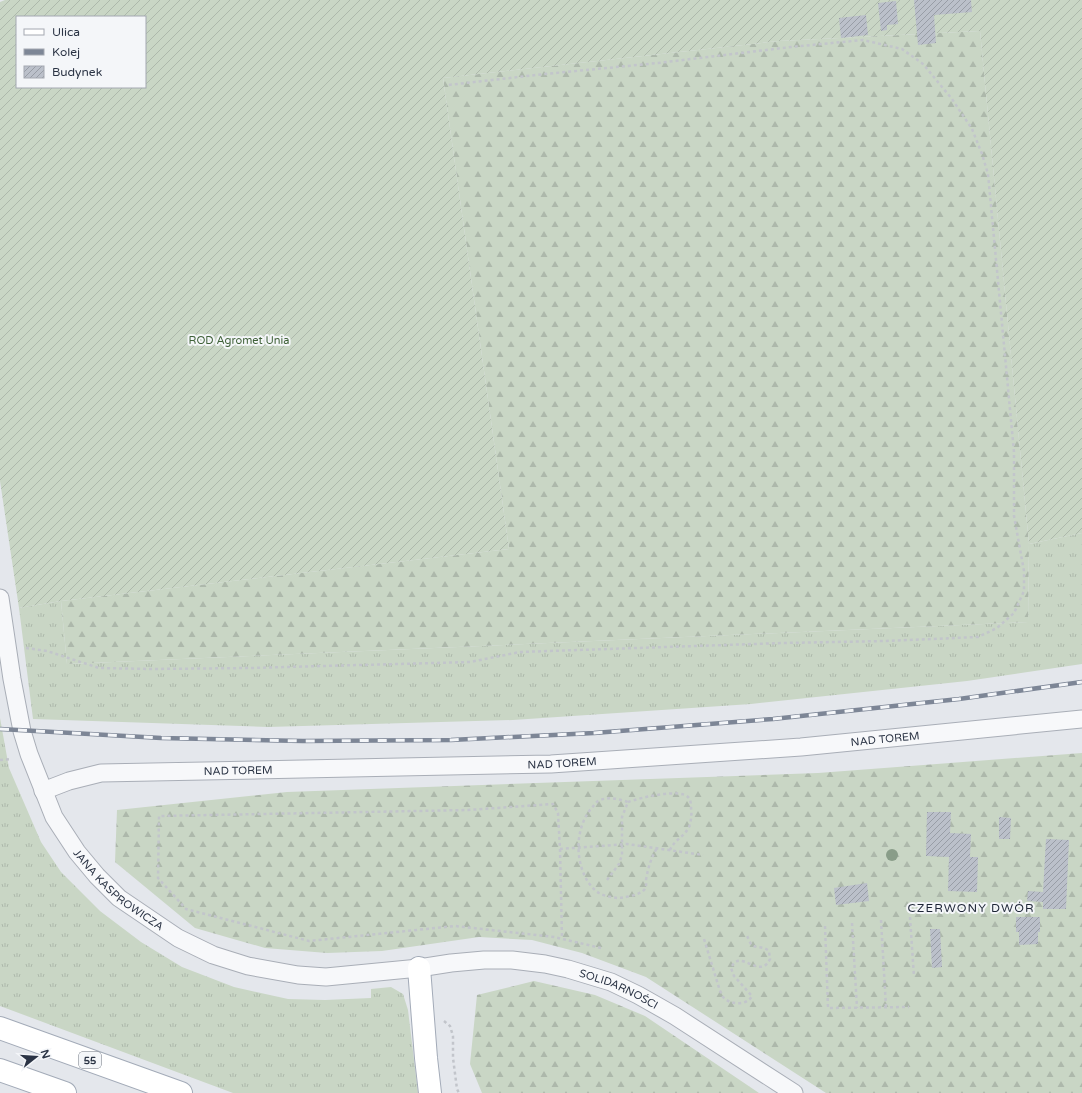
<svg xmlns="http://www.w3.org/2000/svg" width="1082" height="1093" viewBox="0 0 1082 1093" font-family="'Varela Round',sans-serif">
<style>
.grass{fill:url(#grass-tufts)}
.forest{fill:url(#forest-firs)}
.garden{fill:url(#garden-furrows);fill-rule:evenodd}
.building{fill:url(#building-hatch)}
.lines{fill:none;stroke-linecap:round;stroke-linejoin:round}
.street-casing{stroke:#a9aeb7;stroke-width:19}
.primary-casing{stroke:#a3abb8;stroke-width:24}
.path{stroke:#c2c5cb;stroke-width:2.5;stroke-dasharray:3 3;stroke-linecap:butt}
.street{stroke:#f7f8fa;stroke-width:17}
.primary{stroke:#fff;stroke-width:22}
.rail-casing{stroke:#7d8696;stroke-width:4.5}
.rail{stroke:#f4f6f9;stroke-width:3;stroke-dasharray:9;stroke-linecap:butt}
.tree{fill:#899d89}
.labels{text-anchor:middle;stroke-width:4;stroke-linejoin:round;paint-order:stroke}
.shield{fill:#f4f6f9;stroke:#676e7b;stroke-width:1}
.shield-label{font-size:10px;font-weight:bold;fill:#2b3445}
.park-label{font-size:11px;fill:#3f6138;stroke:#f4f6f9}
.street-label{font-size:11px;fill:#2b3445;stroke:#f4f6f9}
.neighbourhood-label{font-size:12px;letter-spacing:1px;fill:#1d2536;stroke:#f4f6f9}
</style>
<defs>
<pattern id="grass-tufts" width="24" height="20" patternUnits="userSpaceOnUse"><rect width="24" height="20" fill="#c9d6c5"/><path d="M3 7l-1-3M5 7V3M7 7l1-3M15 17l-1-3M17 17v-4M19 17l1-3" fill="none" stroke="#adb8ab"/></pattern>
<pattern id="forest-firs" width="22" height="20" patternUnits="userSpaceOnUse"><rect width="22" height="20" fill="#c9d6c5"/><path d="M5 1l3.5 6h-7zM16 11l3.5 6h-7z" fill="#adb8ab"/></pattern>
<pattern id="garden-furrows" width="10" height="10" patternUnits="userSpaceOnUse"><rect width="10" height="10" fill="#c9d6c5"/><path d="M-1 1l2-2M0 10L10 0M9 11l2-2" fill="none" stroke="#adb8ab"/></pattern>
<pattern id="building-hatch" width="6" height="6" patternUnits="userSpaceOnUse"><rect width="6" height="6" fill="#bbc0ca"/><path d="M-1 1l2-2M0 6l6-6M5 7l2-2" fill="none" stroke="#989da6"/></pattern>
</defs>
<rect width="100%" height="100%" fill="#e4e7ec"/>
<!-- grass -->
<path class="grass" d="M1082,533v131l-115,17 -216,23 -238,16 -245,7 -235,-8 -14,-111 42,-7 6,63 961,-42 1,-78z
M0,718l9,50 32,74 20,30 39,39 41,31 41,25 52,20 54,12 37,1 46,-2v-9l20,-2 12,7 5,16 10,83h-185l-233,-87z"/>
<!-- forest -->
<path class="forest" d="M980,31l49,513 -1,78 -961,42 -6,-63 448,-52 -66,-471 336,-37z
M1082,753v340h-256l-180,-116 -64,-24 -50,-13 -53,-3 -97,14 -55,2 -62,-5 -70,-20 -80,-66 2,-52 170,-18 531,-19z
M534,981l61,14 50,21 114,77h-277l-12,-29 7,-69z"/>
<!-- garden -->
<path class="garden" d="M5,0h1077v533l-53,11 -49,-513 -201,10 -336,37 66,471 -448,52 -42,7 -19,-127v-479zM17,17h128v70h-128z"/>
<!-- building -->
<path class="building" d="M914,0h57l1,12 -38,3 2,28 -18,2z
M896,1l2,23 -11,1v5l-6,1 -3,-28z
M866,15l2,20 -27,3 -2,-20z
M927,812h24l-1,21 21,1 -1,23h8l-1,35 -29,-1 1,-34 -23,-1z
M999,817l12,1 -1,21h-11z
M1046,839l23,1 -3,69h-23v-7l-16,-1 1,-10 15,1z
M867,883l2,18 -33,4 -2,-17z
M1016,917h24v15h-2v12l-19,1v-13h-3z
M930,929h10l2,38 -10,1z"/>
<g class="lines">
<defs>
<g id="street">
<path id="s1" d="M0,598l12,81 10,52 7,23 25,63 23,35 20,24 22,22 59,40 35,17 35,11 50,9 28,2 93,-9 32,-5 33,-3h28l33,4 23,5 43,13 27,13 37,21 119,77"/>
<path id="s2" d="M43,791l26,-10 32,-8 450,-9 250,-17 281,-28"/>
</g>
<path id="primary" d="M419,968l7,90 4,35
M0,1028l181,65
M0,1070l65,23"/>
</defs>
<!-- street casing -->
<use href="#street" class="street-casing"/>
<!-- primary casing -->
<use href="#primary" class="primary-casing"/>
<!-- path -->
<path class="path" d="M26,648l21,3 52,17 52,1 100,-1 219,-6 50,-10 263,-9 102,-2 93,-4 19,-9 17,-15 10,-22v-20l-10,-55v-64l-26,-278 -6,-20 -10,-25 -20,-30 -29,-35 -21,-15 -39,-9 -72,7 -133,16 -113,11 -97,11
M0,760l11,-1
M628,802c11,-4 52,-14 60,-5 3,3 3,8 3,11 1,7 0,13 -2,19 -5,10 -14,12 -19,23
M560,849l2,89
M607,880l12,-16 3,-9v-38l6,-15c-9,-3 -20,-6 -30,-1 -3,2 -5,6 -8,9 -15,20 -15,51 -2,72 3,4 7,9 11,11 5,3 12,4 18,5 5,0 22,-3 26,-7 4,-3 3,-7 3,-11 2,-12 5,-22 11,-32
M910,917l4,60
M881,920l5,87
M852,923l5,85
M825,926l3,82 81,-1
M704,939l16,52c1,1 2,4 3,6 7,8 24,9 29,-1l-18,-20 -3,-8c9,-21 29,13 39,-9l-1,-8c-7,-6 -14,-2 -18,-7 -2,-3 -3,-7 -5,-10
M601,948l-47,-11 -99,-11 -146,15 -123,-32 -28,-31 1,-62 309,-6 85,-6 5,9 2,36 67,-5 76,11
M444,1021l6,5 3,10v22l4,31 2,4"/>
<!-- street -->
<use href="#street" class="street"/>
<!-- primary -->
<use href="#primary" class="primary"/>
<defs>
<path id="rail" d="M0,729l161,9 142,3 148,-1 143,-7 179,-14 186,-20 123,-17"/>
</defs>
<!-- rail casing -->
<use href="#rail" class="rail-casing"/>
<!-- rail -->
<use href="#rail" class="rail"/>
</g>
<!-- trees -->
<circle class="tree" cx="892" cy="855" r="6"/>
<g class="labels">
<!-- shield labels -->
<rect class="shield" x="79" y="1052" width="22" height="16" rx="3"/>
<g class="shield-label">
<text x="90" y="1064">55</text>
</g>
<!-- park labels -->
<g class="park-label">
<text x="239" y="344">ROD Agromet Unia</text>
</g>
<!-- street labels -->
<g class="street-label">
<text dy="4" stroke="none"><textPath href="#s2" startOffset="846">NAD TOREM</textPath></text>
<text dy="4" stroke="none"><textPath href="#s2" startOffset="522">NAD TOREM</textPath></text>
<text dy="4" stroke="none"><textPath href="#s2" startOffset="198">NAD TOREM</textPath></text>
<text dy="4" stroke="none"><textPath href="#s1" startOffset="325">JANA KASPROWICZA</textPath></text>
<text dy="4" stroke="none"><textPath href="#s1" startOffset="855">SOLIDARNOŚCI</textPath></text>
</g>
<!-- neighbourhood labels -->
<g class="neighbourhood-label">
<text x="971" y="912">CZERWONY DWÓR</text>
</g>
</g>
<!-- legend -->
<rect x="16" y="16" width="130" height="72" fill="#f4f6f9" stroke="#a4a8b1"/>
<rect x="24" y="29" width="20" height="6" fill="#ffffff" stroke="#a4a8b1"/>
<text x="52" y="36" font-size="12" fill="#2b3445">Ulica</text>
<rect x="24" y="49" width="20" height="6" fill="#7d8696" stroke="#a4a8b1"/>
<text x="52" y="56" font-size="12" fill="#2b3445">Kolej</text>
<rect x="24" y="66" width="20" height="12" fill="url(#building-hatch)" stroke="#a4a8b1"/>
<text x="52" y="76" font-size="12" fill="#2b3445">Budynek</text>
<!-- north arrow -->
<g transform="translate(36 1057) rotate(73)" stroke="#f4f6f9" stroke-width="3" paint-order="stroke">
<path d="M0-3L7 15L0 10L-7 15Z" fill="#2b3445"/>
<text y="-6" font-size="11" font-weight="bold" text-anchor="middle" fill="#2b3445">N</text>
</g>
</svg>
